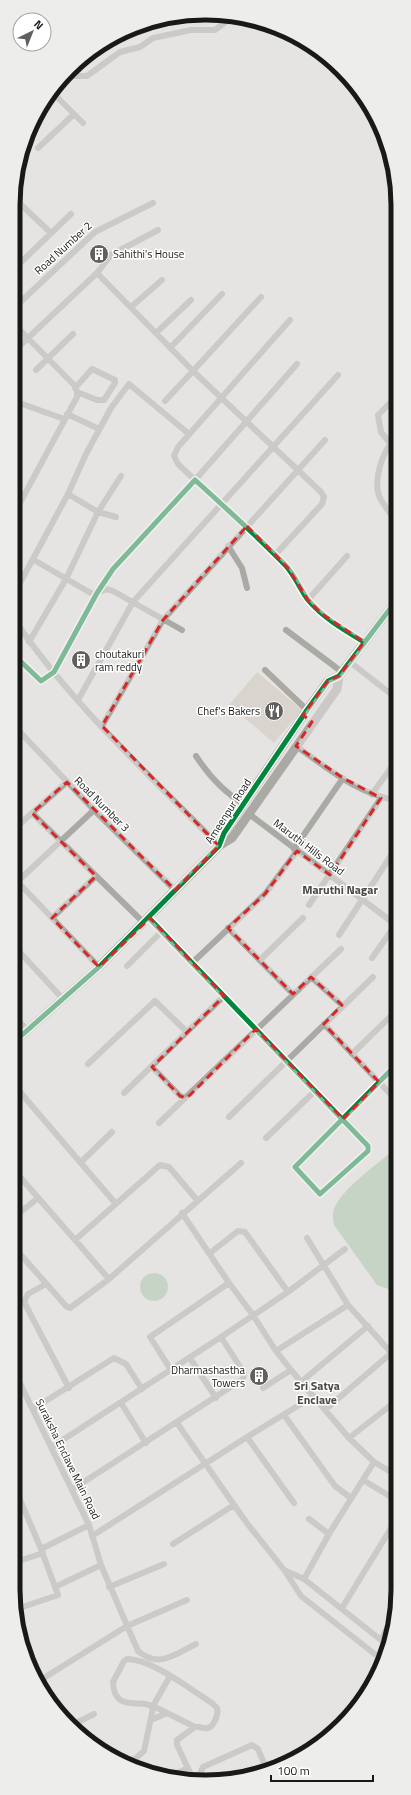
<svg xmlns="http://www.w3.org/2000/svg" width="411" height="1795" viewBox="0 0 411 1795" font-family="'Titillium Web',sans-serif">
<style>
.built{fill:#d9d5ce}
.water{fill:#a1c2a5}
.lines{fill:none;stroke-linecap:round;stroke-linejoin:round}
.street{stroke:#aaaaa4;stroke-width:6}
.secondary{stroke:#aaa9a3;stroke-width:9}
.cycleway-casing{stroke:#fff;stroke-width:8}
.cycleway{stroke:#00873e;stroke-width:5}
.marked{fill:none;stroke:#d62828;stroke-width:3;stroke-dasharray:8 5;stroke-linejoin:round}
.labels{text-anchor:middle;stroke-width:3;stroke-linejoin:round;paint-order:stroke}
.street-label{font-size:11px;fill:#191917;stroke:#fff}
.poi-label{font-size:11px;fill:#191917;stroke:#fff;text-anchor:start}
.neighbourhood-label{font-size:12px;font-weight:bold;fill:#4a4945;stroke:#fff}
.rim{fill:none;stroke:#191917;stroke-width:5}
</style>
<rect width="100%" height="100%" fill="#e6e4e2"/>
<!-- built -->
<path class="built" d="M257,672l45,38 -28,33 -45,-38z"/>
<!-- water -->
<path class="water" d="M396,1148v144l-19,-7 -43,-60c-1,-6 -2,-11 0,-16 7,-20 45,-46 62,-61z
M140 1287a14 14 0 1 1 28 0a14 14 0 1 1-28 0Z"/>
<g class="lines">
<!-- street -->
<path class="street" d="M217,16c6,7 12,6 19,0
M68,76h19l33,-24 20,-5 13,-9 38,-8h24l12,-9
M53,93l30,30
M38,148l36,-34
M15,199l36,34
M15,268l56,-54
M97,273l14,-18 47,-25
M15,307l80,-75 58,-29
M131,307l31,-27
M290,320l-112,127 -4,9 4,8 17,16 102,-116
M157,332l34,-32
M170,348l52,-54
M14,351l83,-78 96,98 68,-74
M36,370l37,-36
M75,388l17,-19 23,11v3l-11,17h-7l-20,-8
M14,401l50,18
M165,401l28,-30 128,121 3,5 -2,7 -47,51
M67,414l32,15
M390,443l-9,-11 -3,-17 18,-18
M68,494l30,18 18,5
M14,514l63,-117v-5l-2,-6 -60,-61
M396,524c-4,-9 -10,-16 -15,-24 -10,-18 2,-50 15,-63
M228,546l14,22 5,20
M34,560l55,32 5,2 13,-5 6,2 69,39
M14,594l54,-100 18,-40 25,-46 18,-24 60,50
M308,600l39,-44
M14,619c57,85 135,155 205,227
M286,630l56,42
M29,642l37,-63 32,-67 23,-36
M14,655l27,26 13,-9 43,-79 16,-24 82,-89c31,28 62,56 91,86 9,10 14,23 22,34 15,18 36,30 56,42
M350,662l46,36
M265,670l42,40
M78,700l55,-98 205,-227
M102,726l61,-106 162,-180
M18,730l76,80 81,80
M296,746c30,21 63,49 100,54
M196,756c13,20 27,36 48,48
M372,794l24,-33
M32,813l112,110
M249,814l147,111
M14,829l53,-47
M294,849l49,-71
M14,878l85,89
M17,882l77,-72
M309,905l72,-107
M52,918l44,-42
M149,918c73,76 146,152 219,228v5l-48,43 -25,-27c34,-34 67,-68 101,-102
M228,928l65,66
M339,935l57,-87
M14,946l49,53
M372,958l24,-34
M260,960l43,-42
M192,963l73,-69 32,-43
M127,966l35,-35
M311,977l31,28
M14,1015l13,15
M324,1024l72,76
M352,1054l44,-43
M88,1064l67,-63 32,31
M152,1067l28,29 5,2 156,-149
M14,1085l102,119
M124,1093l100,-97
M229,1117l144,-140
M159,1123l26,-25
M266,1138l49,-47
M81,1162l31,-30
M14,1170l95,109
M182,1213l47,70 24,32 23,36 15,19 58,68 25,24 22,13
M13,1218l25,-20
M307,1238l41,67 48,53
M75,1240l85,-75 9,2 28,33
M13,1246l53,60 4,2 39,-29 132,-116
M210,1253l28,-22 7,1 43,60
M13,1299h4l7,3 45,86
M24,1302l4,-8 18,-10
M276,1351l72,-46
M190,1358l26,40
M13,1369l76,156 12,40 37,86c21,18 37,3 58,-7
M171,1370l-21,-33 79,-54
M301,1382l67,-56
M263,1388l28,-18
M121,1403l25,40
M33,1409l81,-51 12,6 16,25
M326,1409l70,-60
M284,1415l51,71 16,12
M177,1423l69,99 39,49 16,25 80,63
M247,1437l47,66
M349,1438l47,-37
M52,1447l169,-110 67,-45 57,-43
M363,1480l33,20
M13,1483l28,66 17,46 -41,14
M73,1489l170,-110 1,-6 -23,-36
M309,1519l20,15 45,-72
M92,1536l155,-99 67,-41
M173,1544l61,-39
M41,1549l48,-24
M13,1563l30,-10
M286,1571l18,8 82,65
M304,1579l25,-45
M55,1587l46,-22
M109,1587l55,-23
M342,1608l54,-88
M381,1640l15,-29
M170,1676l-17,30 42,21
M39,1681l88,-55 60,-26
M151,1720l16,-7
M72,1725l22,-11
M124,1763l12,-5
M139,1767l-3,-9 8,-7 9,-43c-7,-12 -39,8 -40,-26l11,-21 3,-2c25,0 64,31 85,44l5,5c2,6 -3,18 -9,20 -5,1 -9,-2 -13,-1l-18,13v5l17,36
M171,1776l17,-8
M254,1776l11,-5
M205,1780l-4,-9 2,-4 49,-22 6,4 9,21"/>
<!-- secondary -->
<path class="secondary" d="M219,846l13,-8 105,-149 2,-13
M14,1042l85,-75 120,-121 5,-13 83,-123 21,-29 11,-5 57,-75"/>
<defs>
<path id="cycleway" d="M14,655l27,26 13,-9 43,-79 16,-24 82,-89c31,28 62,56 91,86 9,10 14,23 22,34 15,18 36,30 56,42
M149,918c73,76 146,152 219,228v5l-48,43 -25,-27c34,-34 67,-68 101,-102
M14,1042l85,-75 120,-121 5,-13 83,-123 21,-29 11,-5 57,-75"/>
</defs>
<!-- cycleway casing -->
<use href="#cycleway" class="cycleway-casing"/>
<!-- cycleway -->
<use href="#cycleway" class="cycleway"/>
</g>
<!-- marked area -->
<path d="M0 0H411V1795H0ZM247,526l41,42 20,32 14,14 42,28 -25,34 -11,5 -25,34 9,7 -16,24 47,32 38,20 -51,77 -33,-24 -32,43 -37,34 65,66 18,-17 31,28 -18,19 55,58 -36,37 -87,-90 -66,66 -5,3 -5,-2 -28,-29 72,-71 -74,-78 -51,49 -47,-49 44,-42 -64,-63 35,-31 108,108 44,-44 -117,-120 61,-106z" fill="#e6e4e2" fill-opacity=".55" fill-rule="evenodd"/>
<path class="marked" d="M247,526l41,42 20,32 14,14 42,28 -25,34 -11,5 -25,34 9,7 -16,24 47,32 38,20 -51,77 -33,-24 -32,43 -37,34 65,66 18,-17 31,28 -18,19 55,58 -36,37 -87,-90 -66,66 -5,3 -5,-2 -28,-29 72,-71 -74,-78 -51,49 -47,-49 44,-42 -64,-63 35,-31 108,108 44,-44 -117,-120 61,-106z"/>
<!-- icons -->
<defs>
<symbol id="building-disc" viewBox="-11 -11 22 22"><circle r="9.5" fill="#61605e" stroke="#fff"/><path d="M-4-6H4V6H1V3H-1V6H-4ZM-2.5-4.3h1.7v1.8h-1.7ZM.8-4.3h1.7v1.8H.8ZM-2.5-1h1.7V.8h-1.7ZM.8-1h1.7V.8H.8Z" fill="#fff"/></symbol>
<symbol id="restaurant-disc" viewBox="-11 -11 22 22"><circle r="9.5" fill="#61605e" stroke="#fff"/><path d="M-5-6h1v4h1v-4h1v4h1v-4h1v5L-1.5 .5V6h-2V.5L-5-1ZM5-6V6H3V1.5H1.5Q1.5-4 5-6Z" fill="#fff"/></symbol>
</defs>
<g fill-rule="evenodd">
<use href="#building-disc" x="88" y="243" width="22" height="22"/>
<use href="#building-disc" x="70" y="649" width="22" height="22"/>
<use href="#restaurant-disc" x="263" y="700" width="22" height="22"/>
<use href="#building-disc" x="248" y="1365" width="22" height="22"/>
</g>
<g class="labels">
<!-- street labels -->
<g class="street-label">
<text transform="translate(63 248) rotate(-42)" y="4">Road Number 2</text>
<text transform="translate(102 804) rotate(45)" y="4">Road Number 3</text>
<text transform="translate(228 811) rotate(-57)" y="4">Ameenpur Road</text>
<text transform="translate(309 847) rotate(37)" y="4">Maruthi Hills Road</text>
<text transform="translate(68 1459) rotate(64)" y="4">Suraksha Enclave Main Road</text>
</g>
<!-- poi labels -->
<g class="poi-label">
<text x="113" y="258">Sahithi's House</text>
<text x="95" y="658">choutakuri<tspan x="95" dy="13">ram reddy</tspan></text>
<text x="260" y="715" text-anchor="end">Chef's Bakers</text>
<text x="245" y="1374" text-anchor="end">Dharmashastha<tspan x="245" dy="13">Towers</tspan></text>
</g>
<!-- neighbourhood labels -->
<g class="neighbourhood-label">
<text x="340" y="894">Maruthi Nagar</text>
<text x="317" y="1390">Sri Satya<tspan x="317" dy="14">Enclave</tspan></text>
</g>
</g>
<!-- crop -->
<path d="M0 0H411V1795H0ZM205 20H206A185 185 0 0 1 391 205V1590A185 185 0 0 1 206 1775H205A185 185 0 0 1 20 1590V205A185 185 0 0 1 205 20Z" fill="#ededec" fill-rule="evenodd"/>
<path class="rim" d="M205 20H206A185 185 0 0 1 391 205V1590A185 185 0 0 1 206 1775H205A185 185 0 0 1 20 1590V205A185 185 0 0 1 205 20Z"/>
<!-- north arrow -->
<g transform="translate(32 32) rotate(43)"><circle r="19" fill="#ffffff" stroke="#a3a3a2"/>
<path d="M0-3L7 15L0 10L-7 15Z" fill="#61605e"/>
<text y="-6" font-size="11" font-weight="bold" text-anchor="middle" fill="#191917">N</text>
</g>
<!-- scale -->
<path d="M271 1775v6h102v-6" fill="none" stroke="#191917" stroke-width="2"/>
<text x="277" y="1775" font-size="12" fill="#191917" stroke="#ffffff" stroke-width="3" paint-order="stroke">100 m</text>
</svg>
